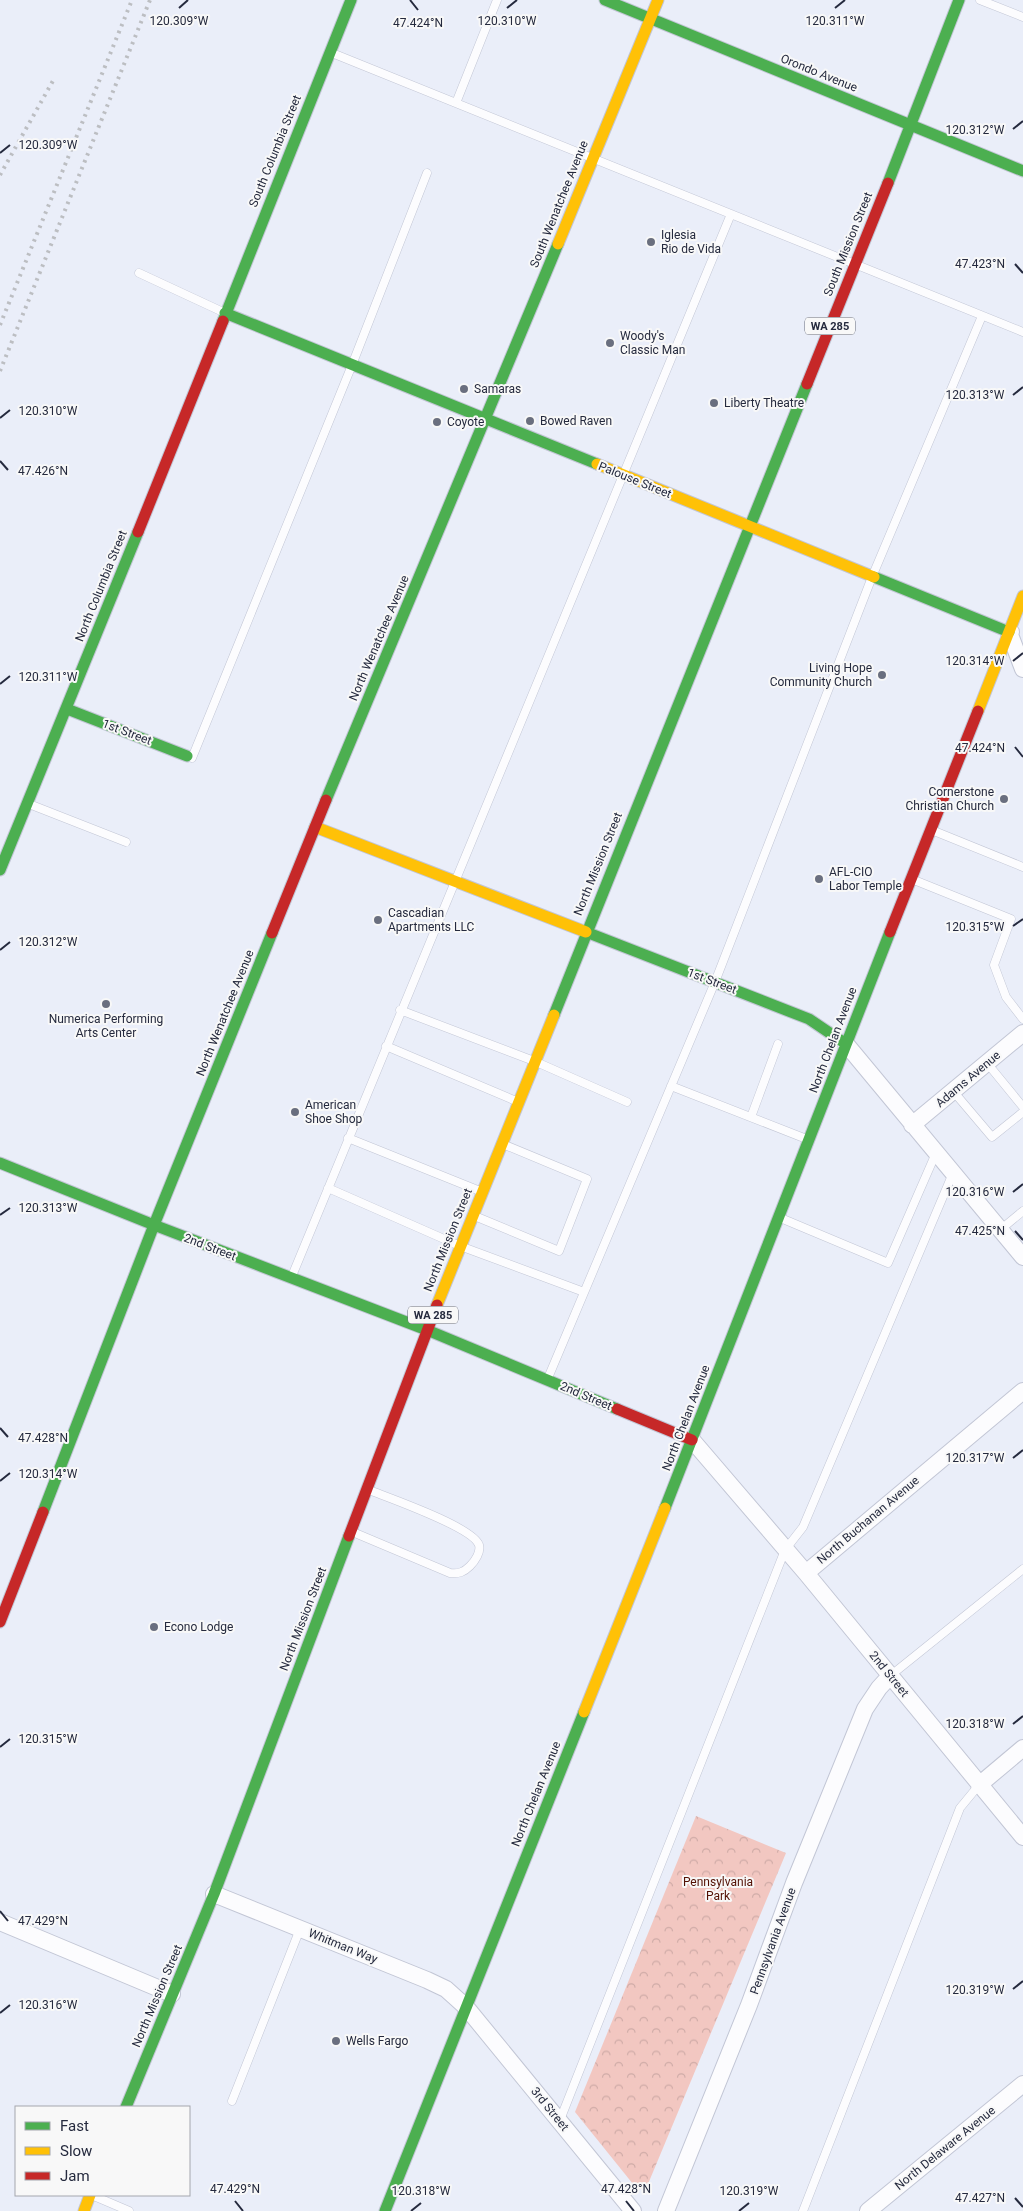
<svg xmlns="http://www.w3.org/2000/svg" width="1023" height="2211" viewBox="0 0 1023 2211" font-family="Roboto,sans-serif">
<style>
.park{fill:url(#park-crowns)}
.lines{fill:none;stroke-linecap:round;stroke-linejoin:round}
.lane-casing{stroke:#c2c6d5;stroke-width:9}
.street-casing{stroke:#c2c6d5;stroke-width:18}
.fast-casing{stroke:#c2c6d5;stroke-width:13}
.slow-casing{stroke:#c2c6d5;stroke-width:13}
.jam-casing{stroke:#c2c6d5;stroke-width:13}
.lane{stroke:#fcfcfe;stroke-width:8}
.street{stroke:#fcfcfe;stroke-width:16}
.fast{stroke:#4caf50;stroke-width:11}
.slow{stroke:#ffc107;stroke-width:11}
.jam{stroke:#c62828;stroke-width:11}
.rail{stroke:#bcbec2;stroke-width:4;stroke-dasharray:2.5 5;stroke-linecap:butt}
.ticks{fill:none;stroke:#252a3e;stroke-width:2}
.poi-dot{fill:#6a6f7f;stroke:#f8f8f8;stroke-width:2}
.labels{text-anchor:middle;stroke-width:4;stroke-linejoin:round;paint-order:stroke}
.shield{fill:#f8f8f8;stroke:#646876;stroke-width:1}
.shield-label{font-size:11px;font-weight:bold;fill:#252a3e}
.street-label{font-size:12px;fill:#252a3e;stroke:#f8f8f8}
.poi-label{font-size:12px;fill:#252a3e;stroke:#f8f8f8;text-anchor:start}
.park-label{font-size:12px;fill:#531104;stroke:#f8f8f8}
.ticks-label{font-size:12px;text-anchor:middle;fill:#252a3e;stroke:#f8f8f8;stroke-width:4;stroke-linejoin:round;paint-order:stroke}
</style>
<defs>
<pattern id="park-crowns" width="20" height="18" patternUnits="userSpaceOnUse" patternTransform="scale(1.25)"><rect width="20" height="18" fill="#f2c7c1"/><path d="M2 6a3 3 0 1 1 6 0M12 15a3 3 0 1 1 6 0" fill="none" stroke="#cfaba7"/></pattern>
</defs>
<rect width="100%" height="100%" fill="#eaeef9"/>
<!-- park -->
<path class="park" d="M696,1816l90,37 -138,331 -6,5h-5l-62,-77z"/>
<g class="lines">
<defs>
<path id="lane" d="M980,0l43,17
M332,53l691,279
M456,103l41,-103
M139,273l84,39
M192,758l160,-393 75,-192
M29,804l97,38
M934,831l89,36
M914,880l97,39 -17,46 12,32 17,22
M400,1010l134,51 93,41
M386,1046l130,55
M987,1063l36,44
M671,1086l133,52
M953,1091l39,46 31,-25
M751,1117l27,-73
M348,1138l132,53
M328,1188l132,58 124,46
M477,1217l82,34 28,-72 -82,-34
M783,1219l105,44 48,-110
M1000,1230l23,-19
M292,1276l439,-1062
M548,1378l167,-396 157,-405 110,-261
M355,1533l95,40c9,1 14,-1 20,-7 5,-5 11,-14 9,-21 -6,-18 -90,-47 -110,-55
M890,1676l133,-107
M232,2101l68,-172
M560,2120l225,-570 18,-23 150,-354
M94,2196l35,15
M803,2211l157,-403 19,-23"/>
<path id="street" d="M1011,632h-2l14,37
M846,1044l177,213
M912,1125l111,-92
M692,1440l114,133 217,264
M806,1573l217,-182
M979,1785l44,-37
M214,1894l213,86 19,9 20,18 167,204
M0,1922l172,72
M666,2211l83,-206 45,-122 71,-174 14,-21 11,-12
M868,2211l155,-127"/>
<path id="fast" d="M605,0l418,171
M888,183l71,-183
M225,313l372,151
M223,321l128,-321
M874,577l135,55
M67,709l120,47
M326,800l232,-556
M0,870l138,-338
M586,932l223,87 37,25
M554,1015l253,-631
M0,1163l154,62 273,105 190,79
M665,1508l225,-576
M43,1512l111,-287 118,-292
M126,2107l88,-213 135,-358
M385,2211l199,-499"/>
<path id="slow" d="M558,244l100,-244
M597,464l277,113
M978,711l45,-115
M315,827l271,105
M437,1305l117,-290
M584,1712l81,-204
M84,2211l6,-16"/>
<path id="jam" d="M807,384l81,-201
M138,532l85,-211
M890,932l88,-221
M272,933l54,-133
M617,1409l75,31
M349,1536l88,-231
M0,1622l43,-110"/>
</defs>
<!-- lane casing -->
<use href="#lane" class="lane-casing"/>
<!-- street casing -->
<use href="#street" class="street-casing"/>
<!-- fast casing -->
<use href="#fast" class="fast-casing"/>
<!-- slow casing -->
<use href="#slow" class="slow-casing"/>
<!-- jam casing -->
<use href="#jam" class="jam-casing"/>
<!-- lane -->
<use href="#lane" class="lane"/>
<!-- street -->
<use href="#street" class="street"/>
<!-- fast -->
<use href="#fast" class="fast"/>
<!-- slow -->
<use href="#slow" class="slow"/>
<!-- jam -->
<use href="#jam" class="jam"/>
<!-- rail -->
<path class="rail" d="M0,175l54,-96
M0,325l132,-325
M0,371l150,-371"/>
</g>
<!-- ticks -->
<path class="ticks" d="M410,0l8,10M179,8l9,-8M507,8l10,-8M835,8l10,-8M1013,129l10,-8M0,153l10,-8M1015,264l8,9M1013,395l10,-8M0,418l10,-8M0,461l8,9M1013,661l10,-8M0,684l10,-8M1015,747l8,10M1013,926l10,-7M0,950l10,-8M1013,1192l10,-8M0,1215l10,-7M1015,1231l8,9M0,1428l8,9M1013,1458l10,-8M0,1481l10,-8M1013,1724l10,-8M0,1747l10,-8M0,1911l8,10M1013,1989l10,-8M0,2013l10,-8M1015,2198l8,9M235,2201l8,10M626,2201l8,10M411,2211l10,-8M739,2211l10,-8"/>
<!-- markers -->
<g class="poi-dot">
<circle cx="651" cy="242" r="5"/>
<circle cx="610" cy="343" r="5"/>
<circle cx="464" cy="389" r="5"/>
<circle cx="714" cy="403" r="5"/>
<circle cx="530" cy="421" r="5"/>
<circle cx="437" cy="422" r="5"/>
<circle cx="882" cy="675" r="5"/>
<circle cx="1004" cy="799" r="5"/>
<circle cx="819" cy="879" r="5"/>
<circle cx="378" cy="920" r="5"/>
<circle cx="106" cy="1004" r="5"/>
<circle cx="295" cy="1112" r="5"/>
<circle cx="154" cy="1627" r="5"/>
<circle cx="336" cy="2041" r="5"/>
</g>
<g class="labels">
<!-- shield labels -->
<g class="shield">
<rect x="805" y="317.5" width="50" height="17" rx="4"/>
<rect x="408" y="1306.5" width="50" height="17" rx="4"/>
</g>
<g class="shield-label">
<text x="830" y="330">WA 285</text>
<text x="433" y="1319">WA 285</text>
</g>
<!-- street labels -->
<g class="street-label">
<text transform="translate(819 73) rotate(22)" y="4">Orondo Avenue</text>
<text transform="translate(275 151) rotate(-68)" y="4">South Columbia Street</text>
<text transform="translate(559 204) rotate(-68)" y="4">South Wenatchee Avenue</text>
<text transform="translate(848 244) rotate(-68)" y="4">South Mission Street</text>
<text transform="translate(635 480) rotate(22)" y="4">Palouse Street</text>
<text transform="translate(101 586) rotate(-68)" y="4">North Columbia Street</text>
<text transform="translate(379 638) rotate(-67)" y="4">North Wenatchee Avenue</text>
<text transform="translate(127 732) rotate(21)" y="4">1st Street</text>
<text transform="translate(598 864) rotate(-68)" y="4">North Mission Street</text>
<text transform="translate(712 981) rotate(21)" y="4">1st Street</text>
<text transform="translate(225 1013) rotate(-68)" y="4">North Wenatchee Avenue</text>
<text transform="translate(833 1040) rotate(-69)" y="4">North Chelan Avenue</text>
<text transform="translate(968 1079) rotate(-40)" y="4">Adams Avenue</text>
<text transform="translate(448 1240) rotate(-68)" y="4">North Mission Street</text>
<text transform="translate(210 1247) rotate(21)" y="4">2nd Street</text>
<text transform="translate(586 1396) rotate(23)" y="4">2nd Street</text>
<text transform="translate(686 1418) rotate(-69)" y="4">North Chelan Avenue</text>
<text transform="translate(868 1520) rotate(-40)" y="4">North Buchanan Avenue</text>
<text transform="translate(303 1619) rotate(-69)" y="4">North Mission Street</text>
<text transform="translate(889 1674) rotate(51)" y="4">2nd Street</text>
<text transform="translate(536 1794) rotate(-68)" y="4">North Chelan Avenue</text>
<text transform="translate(773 1941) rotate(-70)" y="4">Pennsylvania Avenue</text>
<text transform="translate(343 1946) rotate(22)" y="4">Whitman Way</text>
<text transform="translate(157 1996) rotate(-67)" y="4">North Mission Street</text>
<text transform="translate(550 2109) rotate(51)" y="4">3rd Street</text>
<text transform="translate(945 2148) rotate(-39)" y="4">North Delaware Avenue</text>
</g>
<!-- poi labels -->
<g class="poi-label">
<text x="661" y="239">Iglesia<tspan x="661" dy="14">Rio de Vida</tspan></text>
<text x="620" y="340">Woody's<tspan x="620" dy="14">Classic Man</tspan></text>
<text x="474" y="393">Samaras</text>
<text x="724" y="407">Liberty Theatre</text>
<text x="540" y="425">Bowed Raven</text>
<text x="447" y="426">Coyote</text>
<text x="872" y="672" text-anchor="end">Living Hope<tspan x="872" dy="14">Community Church</tspan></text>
<text x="994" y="796" text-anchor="end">Cornerstone<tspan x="994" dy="14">Christian Church</tspan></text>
<text x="829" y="876">AFL-CIO<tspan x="829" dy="14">Labor Temple</tspan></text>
<text x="388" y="917">Cascadian<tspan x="388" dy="14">Apartments LLC</tspan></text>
<text x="106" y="1023" text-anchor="middle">Numerica Performing<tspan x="106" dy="14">Arts Center</tspan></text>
<text x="305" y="1109">American<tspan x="305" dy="14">Shoe Shop</tspan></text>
<text x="164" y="1631">Econo Lodge</text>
<text x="346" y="2045">Wells Fargo</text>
</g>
<!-- park labels -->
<g class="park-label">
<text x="718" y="1886">Pennsylvania<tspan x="718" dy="14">Park</tspan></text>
</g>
</g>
<g class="ticks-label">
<text x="179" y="25">120.309°W</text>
<text x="507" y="25">120.310°W</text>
<text x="835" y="25">120.311°W</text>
<text x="418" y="27">47.424°N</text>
<text x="975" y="134">120.312°W</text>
<text x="48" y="149">120.309°W</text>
<text x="980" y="268">47.423°N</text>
<text x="975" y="399">120.313°W</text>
<text x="48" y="415">120.310°W</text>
<text x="43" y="475">47.426°N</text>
<text x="975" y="665">120.314°W</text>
<text x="48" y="681">120.311°W</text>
<text x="980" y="752">47.424°N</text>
<text x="975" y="931">120.315°W</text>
<text x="48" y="946">120.312°W</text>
<text x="975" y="1196">120.316°W</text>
<text x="48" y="1212">120.313°W</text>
<text x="980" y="1235">47.425°N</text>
<text x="43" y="1442">47.428°N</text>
<text x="975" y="1462">120.317°W</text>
<text x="48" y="1478">120.314°W</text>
<text x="975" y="1728">120.318°W</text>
<text x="48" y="1743">120.315°W</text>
<text x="43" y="1925">47.429°N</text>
<text x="975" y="1994">120.319°W</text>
<text x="48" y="2009">120.316°W</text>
<text x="235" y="2193">47.429°N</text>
<text x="626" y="2193">47.428°N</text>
<text x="421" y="2195">120.318°W</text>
<text x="749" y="2195">120.319°W</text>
<text x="980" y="2202">47.427°N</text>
</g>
<!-- legend -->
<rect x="15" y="2106" width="175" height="90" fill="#f8f8f8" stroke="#a4a6ae"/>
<rect x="25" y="2122" width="25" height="8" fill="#4caf50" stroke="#a4a6ae"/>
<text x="60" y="2131" font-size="15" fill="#252a3e">Fast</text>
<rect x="25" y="2147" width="25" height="8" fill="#ffc107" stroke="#a4a6ae"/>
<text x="60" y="2156" font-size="15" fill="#252a3e">Slow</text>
<rect x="25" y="2172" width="25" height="8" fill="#c62828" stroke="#a4a6ae"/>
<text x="60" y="2181" font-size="15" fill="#252a3e">Jam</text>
</svg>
